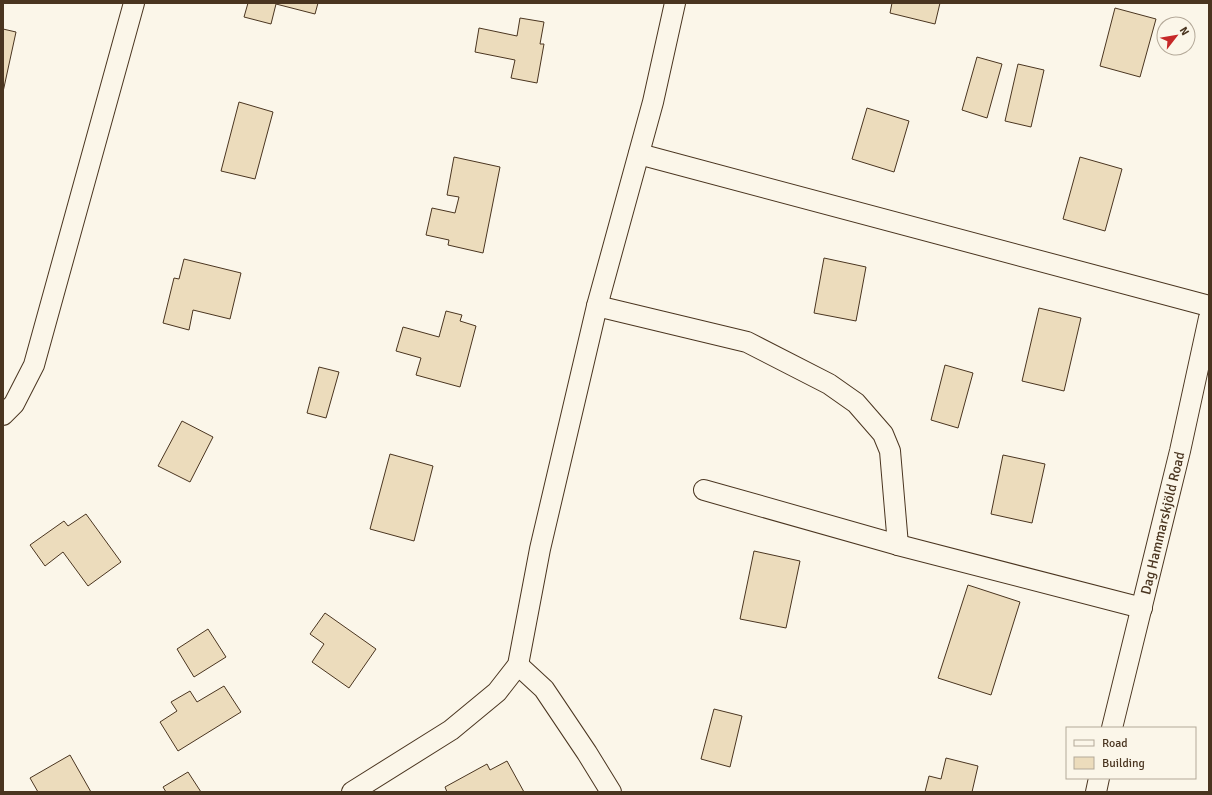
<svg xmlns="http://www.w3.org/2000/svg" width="1212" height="795" viewBox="0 0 1212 795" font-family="Signika,sans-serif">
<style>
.building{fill:#ecdcbc;stroke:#4a3520}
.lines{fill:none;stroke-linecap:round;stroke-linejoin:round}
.street-casing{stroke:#4a3520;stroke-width:22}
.street{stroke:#fbf6e9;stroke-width:20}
.labels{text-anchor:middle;stroke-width:3;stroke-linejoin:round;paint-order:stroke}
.street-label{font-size:14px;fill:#4a3520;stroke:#fbf6e9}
</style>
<rect width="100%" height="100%" fill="#fbf6e9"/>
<!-- building -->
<path class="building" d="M248,3h70l-3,11 -39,-10 -5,20 -27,-7z
M892,3h48l-5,21 -45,-11z
M1115,8l41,11 -16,58 -40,-11z
M520,18l24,4 -4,22h4l-7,39 -26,-5 4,-18 -40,-8 4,-24 38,8z
M3,29l13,3 -13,60z
M977,57l25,7 -15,54 -25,-8z
M1018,64l26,6 -13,57 -26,-6z
M239,102l34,10 -18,67 -34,-8z
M867,108l42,13 -15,51 -42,-13z
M454,157l46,10 -17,86 -35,-8 1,-5 -23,-5 6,-27 23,5 4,-16 -12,-2z
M1080,157l42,12 -17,62 -42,-12z
M824,258l42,9 -10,54 -42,-8z
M184,259l57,14 -11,46 -37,-9 -4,20 -26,-7 11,-45 5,1z
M1039,308l42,10 -17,73 -42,-10z
M446,311l16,4 -2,6 16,5 -16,61 -44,-12 5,-17 -25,-7 7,-24 36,10z
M945,365l28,8 -15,55 -27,-8z
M319,367l20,5 -13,46 -19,-5z
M182,421l31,16 -23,45 -32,-16z
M390,454l43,12 -19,75 -44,-12z
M1003,455l42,9 -13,59 -41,-9z
M86,514l35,48 -33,24 -25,-34 -18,14 -15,-21 34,-24 4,5z
M754,551l46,10 -14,67 -46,-9z
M968,585l52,17 -29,93 -53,-17z
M325,613l51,36 -27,39 -37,-26 12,-18 -14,-10z
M208,629l18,28 -32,20 -17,-28z
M224,686l17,26 -63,39 -18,-29 17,-11 -6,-9 19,-11 7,11z
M714,709l28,7 -12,51 -29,-8z
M70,755l21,37h-53l-8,-14z
M946,758l32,8 -6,26h-47l4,-16 12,3z
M507,761l17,31h-77l-2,-5 42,-23 3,6z
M188,772l13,20h-35l-3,-5z"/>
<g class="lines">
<defs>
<g id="street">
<path d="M639,154l570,152"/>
<path d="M597,306l150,36 82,42 27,19 27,31 7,17 8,94"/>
<path d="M3,415l11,-11 20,-39 100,-362"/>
<path d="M704,490l194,55 244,63"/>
<path d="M518,665l26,24 43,64 24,39"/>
<path id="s1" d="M1112,728l68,-277 29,-133"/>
<path d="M352,792l99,-62 46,-38 21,-27 22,-116 57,-243 56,-204 22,-99"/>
<path d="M1096,792l3,-14"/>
</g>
</defs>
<!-- street casing -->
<use href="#street" class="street-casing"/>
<!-- street -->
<use href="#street" class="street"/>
</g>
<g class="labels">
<!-- street labels -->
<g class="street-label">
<text dy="5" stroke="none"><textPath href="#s1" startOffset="211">Dag Hammarskjöld Road</textPath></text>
</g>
</g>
<!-- border -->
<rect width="1212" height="795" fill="none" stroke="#4a3520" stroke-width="8"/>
<!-- legend -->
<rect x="1066" y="727" width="130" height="52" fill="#fbf6e9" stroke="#b4a999"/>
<rect x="1074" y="740" width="20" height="6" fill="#fbf6e9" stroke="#b4a999"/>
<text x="1102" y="747" font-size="12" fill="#4a3520">Road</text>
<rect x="1074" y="757" width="20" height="12" fill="#ecdcbc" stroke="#b4a999"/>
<text x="1102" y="767" font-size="12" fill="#4a3520">Building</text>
<!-- north arrow -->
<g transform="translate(1176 36) rotate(59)"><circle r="19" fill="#fbf6e9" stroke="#b4a999"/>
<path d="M0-3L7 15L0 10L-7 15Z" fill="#c62828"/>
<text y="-6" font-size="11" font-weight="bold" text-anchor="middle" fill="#4a3520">N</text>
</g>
</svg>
